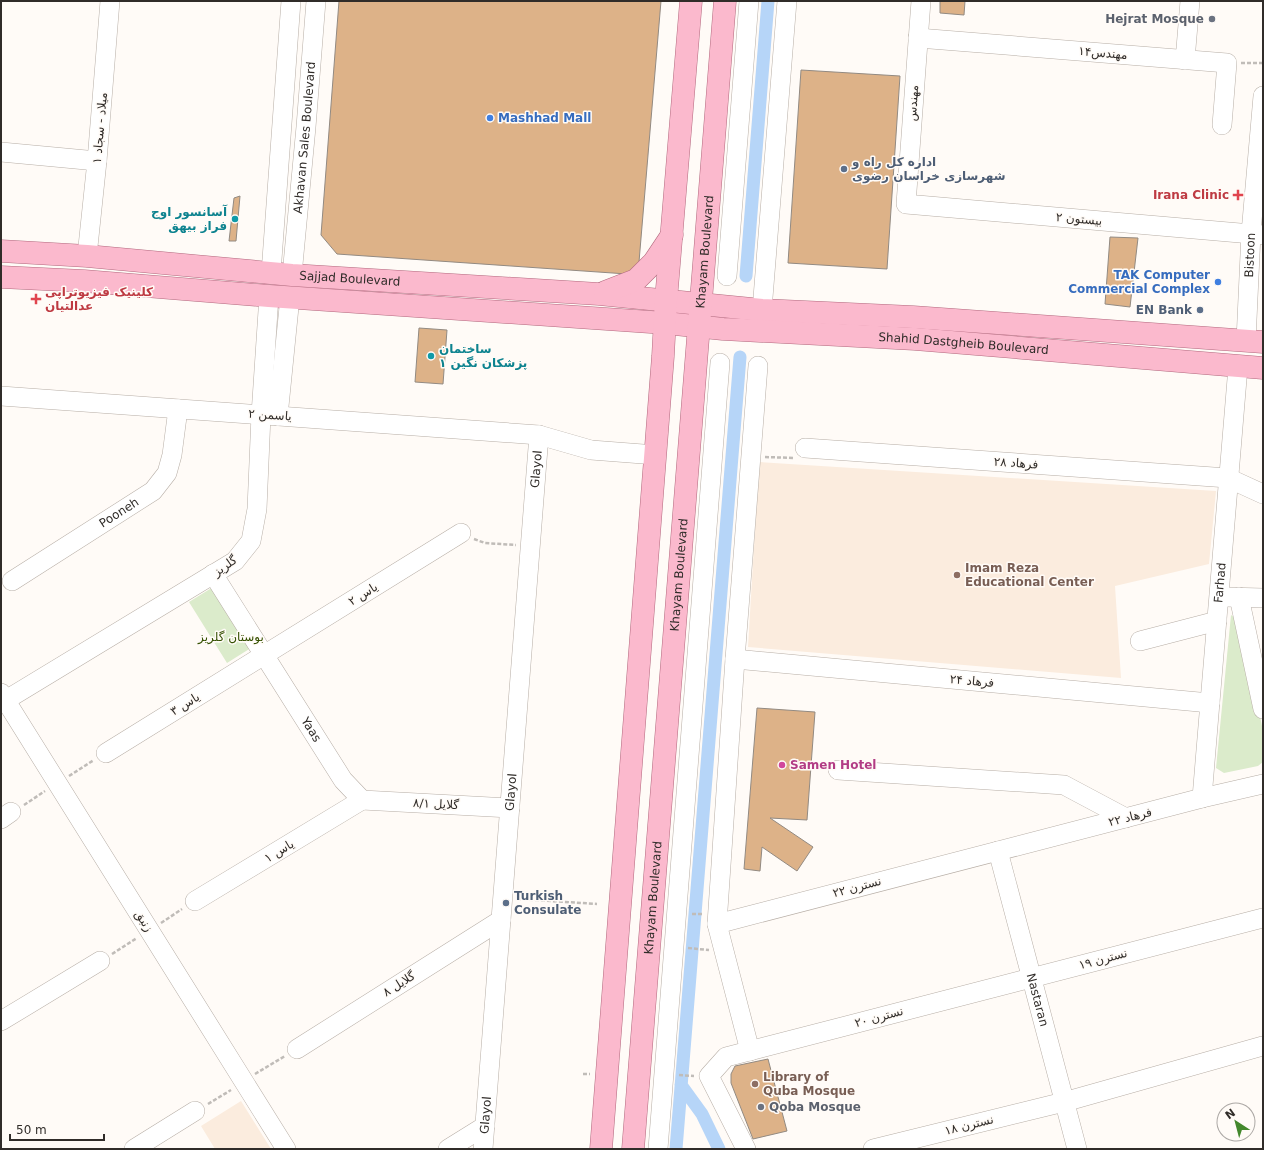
<svg xmlns="http://www.w3.org/2000/svg" width="1264" height="1150" viewBox="0 0 1264 1150" font-family="'DejaVu Sans','Noto Sans Arabic',sans-serif">
<style>
.built{fill:#fbecde}
.green{fill:#dbebcb}
.lines{fill:none;stroke-linecap:round;stroke-linejoin:round}
.canal{stroke:#b6d5f8;stroke-width:13}
.building{fill:#ddb288;stroke:#928a82}
.minor-casing{stroke:#b7aea6;stroke-width:20}
.major-casing{stroke:#b2697e;stroke-width:23}
.path{stroke:#c0bcb8;stroke-width:2.5;stroke-dasharray:4 2;stroke-linecap:butt}
.minor{stroke:#fff;stroke-width:19}
.major{stroke:#fbb9cd;stroke-width:22}
.worship-dot{fill:#6b7280;stroke:#fffbf7;stroke-width:1.5}
.shop-dot{fill:#3f7fe0;stroke:#fffbf7;stroke-width:1.5}
.service-dot{fill:#5c6f8a;stroke:#fffbf7;stroke-width:1.5}
.health-dot{fill:#e0444e;stroke:#fffbf7;stroke-width:1.5}
.culture-dot{fill:#0f9aa8;stroke:#fffbf7;stroke-width:1.5}
.education-dot{fill:#8d6e63;stroke:#fffbf7;stroke-width:1.5}
.hotel-dot{fill:#d1479c;stroke:#fffbf7;stroke-width:1.5}
.labels{text-anchor:middle;stroke-width:3;stroke-linejoin:round;paint-order:stroke}
.worship-label{font-size:12px;font-weight:bold;fill:#5b616d;stroke:#fffbf7;text-anchor:end}
.street-label{font-size:12px;fill:#302c29;stroke:#fffbf7}
.shop-label{font-size:12px;font-weight:bold;fill:#366cbe;stroke:#fffbf7;text-anchor:start}
.service-label{font-size:12px;font-weight:bold;fill:#4e5e75;stroke:#fffbf7;text-anchor:start}
.health-label{font-size:12px;font-weight:bold;fill:#be3a42;stroke:#fffbf7;text-anchor:end}
.culture-label{font-size:12px;font-weight:bold;fill:#0d838f;stroke:#fffbf7;text-anchor:end}
.education-label{font-size:12px;font-weight:bold;fill:#785e54;stroke:#fffbf7;text-anchor:start}
.park-label{font-size:12px;fill:#345000;stroke:#fffbf7}
.hotel-label{font-size:12px;font-weight:bold;fill:#b23c85;stroke:#fffbf7;text-anchor:start}
</style>
<rect width="100%" height="100%" fill="#fffbf7"/>
<!-- built -->
<path class="built" d="M759,462l457,29 -7,73 -94,22 6,92 -373,-31z
M241,1101l30,48h-56l-14,-23z"/>
<!-- green -->
<path class="green" d="M218,584l39,60 -30,19 -38,-61z
M1231,615l10,7 22,109v31l-5,4 -34,7 -8,-5z"/>
<g class="lines">
<!-- canal -->
<path class="canal" d="M746,276l22,-275
M681,1085l21,29 17,35
M676,1149l64,-792"/>
</g>
<!-- building -->
<path class="building" d="M339,1h322l-22,261 -12,12 -290,-20 -16,-19z
M940,1h25l-1,14 -24,-2z
M801,70l99,6 -13,193 -99,-6z
M240,196l-4,45h-7l5,-43z
M1110,237l28,1 -8,69 -25,-3z
M419,328l28,2 -4,54 -28,-2z
M757,708l58,4 -8,108 -37,-2 43,29 -16,24 -35,-24 -2,24 -16,-2z
M768,1059l19,72 -34,8 -22,-56v-9l4,-8z"/>
<g class="lines">
<defs>
<g id="minor">
<path d="M921,1l-15,203 357,31"/>
<path d="M918,38l309,25 -5,62"/>
<path d="M1185,60l5,-59"/>
<path d="M1,152l96,9"/>
<path d="M87,256l10,-95 13,-160"/>
<path d="M271,273l20,-272"/>
<path id="s1" d="M292,275l14,-148 10,-126"/>
<path d="M727,276l22,-275"/>
<path d="M762,310l25,-309"/>
<path id="s2" d="M1246,341l5,-108 12,-137"/>
<path d="M1,396l538,39 52,15 65,5"/>
<path d="M278,416l12,-119"/>
<path d="M805,448l423,30 35,16"/>
<path id="s3" d="M213,574l130,206 19,20"/>
<path id="s4" d="M12,581l141,-90 14,-18 5,-18 6,-46"/>
<path d="M1226,597l37,1"/>
<path d="M1239,597l24,112"/>
<path d="M1140,641l77,-20"/>
<path d="M735,659l475,44"/>
<path d="M1,693l285,456"/>
<path d="M1,703l234,-142 16,-20 6,-32 4,-94 8,-119"/>
<path d="M106,753l355,-220"/>
<path d="M838,770l226,15 62,33"/>
<path id="s5" d="M1202,798l36,-431"/>
<path d="M362,800l148,8"/>
<path d="M1,819l10,-7"/>
<path id="s6" d="M998,851l79,298"/>
<path d="M195,901l167,-101"/>
<path d="M717,924l485,-126 61,-14"/>
<path d="M1,1021l99,-60"/>
<path d="M297,1049l204,-129"/>
<path d="M750,1051l-33,-127 18,-265 23,-293"/>
<path d="M134,1149l61,-38"/>
<path d="M448,1149l37,-23"/>
<path id="s7" d="M483,1149l56,-714"/>
<path d="M658,1149l62,-786"/>
<path d="M746,1149l-37,-73 17,-19 537,-139"/>
<path d="M873,1149l191,-47 199,-56"/>
</g>
<g id="major">
<path id="s8" d="M1,251l86,5 205,19 307,19 163,16 151,7 350,25"/>
<path id="s9" d="M1,277l83,4 185,15 396,27 58,6 192,10 348,29"/>
<path d="M605,292l31,-12 18,-18 18,-27"/>
<path d="M601,1149l62,-793 3,-56 25,-299"/>
<path id="s10" d="M633,1149l92,-1148"/>
</g>
</defs>
<!-- minor casing -->
<use href="#minor" class="minor-casing"/>
<!-- major casing -->
<use href="#major" class="major-casing"/>
<!-- path -->
<path class="path" d="M1241,63h22
M765,457l29,1
M474,539l11,4 31,2
M69,776l25,-16
M24,805l21,-14
M517,899l80,5
M692,914h11
M161,923l21,-14
M688,948l21,2
M112,954l25,-16
M255,1074l30,-18
M583,1074h7
M679,1075l15,1
M208,1104l23,-14"/>
<!-- minor -->
<use href="#minor" class="minor"/>
<!-- major -->
<use href="#major" class="major"/>
</g>
<!-- markers -->
<g class="worship-dot">
<circle cx="1212" cy="19" r="4"/>
<circle cx="761" cy="1107" r="4"/>
</g>
<g class="shop-dot">
<circle cx="490" cy="118" r="4"/>
<circle cx="1218" cy="282" r="4"/>
</g>
<g class="service-dot">
<circle cx="844" cy="169" r="4"/>
<circle cx="1200" cy="310" r="4"/>
<circle cx="506" cy="903" r="4"/>
</g>
<g class="health-dot">
<path d="M1236 189h4v4h4v4h-4v4h-4v-4h-4v-4h4z"/>
<path d="M34 293h4v4h4v4h-4v4h-4v-4h-4v-4h4z"/>
</g>
<g class="culture-dot">
<circle cx="235" cy="219" r="4"/>
<circle cx="431" cy="356" r="4"/>
</g>
<g class="education-dot">
<circle cx="957" cy="575" r="4"/>
<circle cx="755" cy="1084" r="4"/>
</g>
<circle class="hotel-dot" cx="782" cy="765" r="4"/>
<g class="labels">
<!-- worship labels -->
<g class="worship-label">
<text x="1204" y="23">Hejrat Mosque</text>
<text x="769" y="1111" text-anchor="start">Qoba Mosque</text>
</g>
<!-- street labels -->
<g class="street-label">
<text transform="translate(1103 53) rotate(5)" y="4">مهندس۱۴</text>
<text transform="translate(913 103) rotate(-86)" y="4">مهندس</text>
<text transform="translate(100 128) rotate(-85)" y="4">میلاد - سجاد ۱</text>
<text dy="4" stroke="none"><textPath href="#s1" startOffset="138">Akhavan Sales Boulevard</textPath></text>
<text transform="translate(1079 219) rotate(5)" y="4">بیستون ۲</text>
<text dy="4" stroke="none"><textPath href="#s10" startOffset="900">Khayam Boulevard</textPath></text>
<text dy="4" stroke="none"><textPath href="#s2" startOffset="86">Bistoon</textPath></text>
<text dy="4" stroke="none"><textPath href="#s8" startOffset="350">Sajjad Boulevard</textPath></text>
<text dy="4" stroke="none"><textPath href="#s9" startOffset="965">Shahid Dastgheib Boulevard</textPath></text>
<text transform="translate(270 415) rotate(4)" y="4">یاسمن ۲</text>
<text transform="translate(1016 463) rotate(4)" y="4">فرهاد ۲۸</text>
<text dy="4" stroke="none"><textPath href="#s7" startOffset="682">Glayol</textPath></text>
<text dy="4" stroke="none"><textPath href="#s4" startOffset="127">Pooneh</textPath></text>
<text transform="translate(225 566) rotate(-35)" y="4">گلریز</text>
<text dy="4" stroke="none"><textPath href="#s10" startOffset="576">Khayam Boulevard</textPath></text>
<text dy="4" stroke="none"><textPath href="#s5" startOffset="216">Farhad</textPath></text>
<text transform="translate(363 594) rotate(-32)" y="4">یاس ۲</text>
<text transform="translate(972 681) rotate(5)" y="4">فرهاد ۲۴</text>
<text transform="translate(185 704) rotate(-32)" y="4">یاس ۳</text>
<text dy="4" stroke="none"><textPath href="#s3" startOffset="184">Yaas</textPath></text>
<text dy="4" stroke="none"><textPath href="#s7" startOffset="358">Glayol</textPath></text>
<text transform="translate(436 804) rotate(3)" y="4">گلایل ۸/۱</text>
<text transform="translate(1130 817) rotate(-14)" y="4">فرهاد ۲۲</text>
<text transform="translate(279 851) rotate(-31)" y="4">یاس ۱</text>
<text transform="translate(857 887) rotate(-15)" y="4">نسترن ۲۲</text>
<text dy="4" stroke="none"><textPath href="#s10" startOffset="252">Khayam Boulevard</textPath></text>
<text transform="translate(144 921) rotate(58)" y="4">زنبق</text>
<text transform="translate(1103 959) rotate(-15)" y="4">نسترن ۱۹</text>
<text transform="translate(399 984) rotate(-32)" y="4">گلایل ۸</text>
<text dy="4" stroke="none"><textPath href="#s6" startOffset="154">Nastaran</textPath></text>
<text transform="translate(879 1017) rotate(-15)" y="4">نسترن ۲۰</text>
<text dy="4" stroke="none"><textPath href="#s7" startOffset="34">Glayol</textPath></text>
<text transform="translate(969 1125) rotate(-14)" y="4">نسترن ۱۸</text>
</g>
<!-- shop labels -->
<g class="shop-label">
<text x="498" y="122">Mashhad Mall</text>
<text x="1210" y="279" text-anchor="end">TAK Computer<tspan x="1210" dy="14">Commercial Complex</tspan></text>
</g>
<!-- service labels -->
<g class="service-label">
<text x="852" y="166">اداره کل راه و<tspan x="852" dy="14">شهرسازی خراسان رضوی</tspan></text>
<text x="1192" y="314" text-anchor="end">EN Bank</text>
<text x="514" y="900">Turkish<tspan x="514" dy="14">Consulate</tspan></text>
</g>
<!-- health labels -->
<g class="health-label">
<text x="1229" y="199">Irana Clinic</text>
<text x="45" y="296" text-anchor="start">کلینیک فیزیوتراپی<tspan x="45" dy="14">عدالتیان</tspan></text>
</g>
<!-- culture labels -->
<g class="culture-label">
<text x="227" y="216">آسانسور اوج<tspan x="227" dy="14">فراز بیهق</tspan></text>
<text x="439" y="353" text-anchor="start">ساختمان<tspan x="439" dy="14">پزشکان نگین ۱</tspan></text>
</g>
<!-- education labels -->
<g class="education-label">
<text x="965" y="572">Imam Reza<tspan x="965" dy="14">Educational Center</tspan></text>
<text x="763" y="1081">Library of<tspan x="763" dy="14">Quba Mosque</tspan></text>
</g>
<!-- park labels -->
<g class="park-label">
<text x="231" y="641">بوستان گلریز</text>
</g>
<!-- hotel labels -->
<g class="hotel-label">
<text x="790" y="769">Samen Hotel</text>
</g>
</g>
<!-- border -->
<rect width="1264" height="1150" fill="none" stroke="#302c29" stroke-width="4"/>
<!-- north arrow -->
<g transform="translate(1236 1122) rotate(324)"><circle r="19" fill="#fffbf7" stroke="#aca8a5"/>
<path d="M0-3L7 15L0 10L-7 15Z" fill="#43882c"/>
<text y="-6" font-size="11" font-weight="bold" text-anchor="middle" fill="#302c29">N</text>
</g>
<!-- scale -->
<path d="M10 1134v6h94v-6" fill="none" stroke="#302c29" stroke-width="2"/>
<text x="16" y="1134" font-size="12" fill="#302c29" stroke="#fffbf7" stroke-width="3" paint-order="stroke">50 m</text>
</svg>
